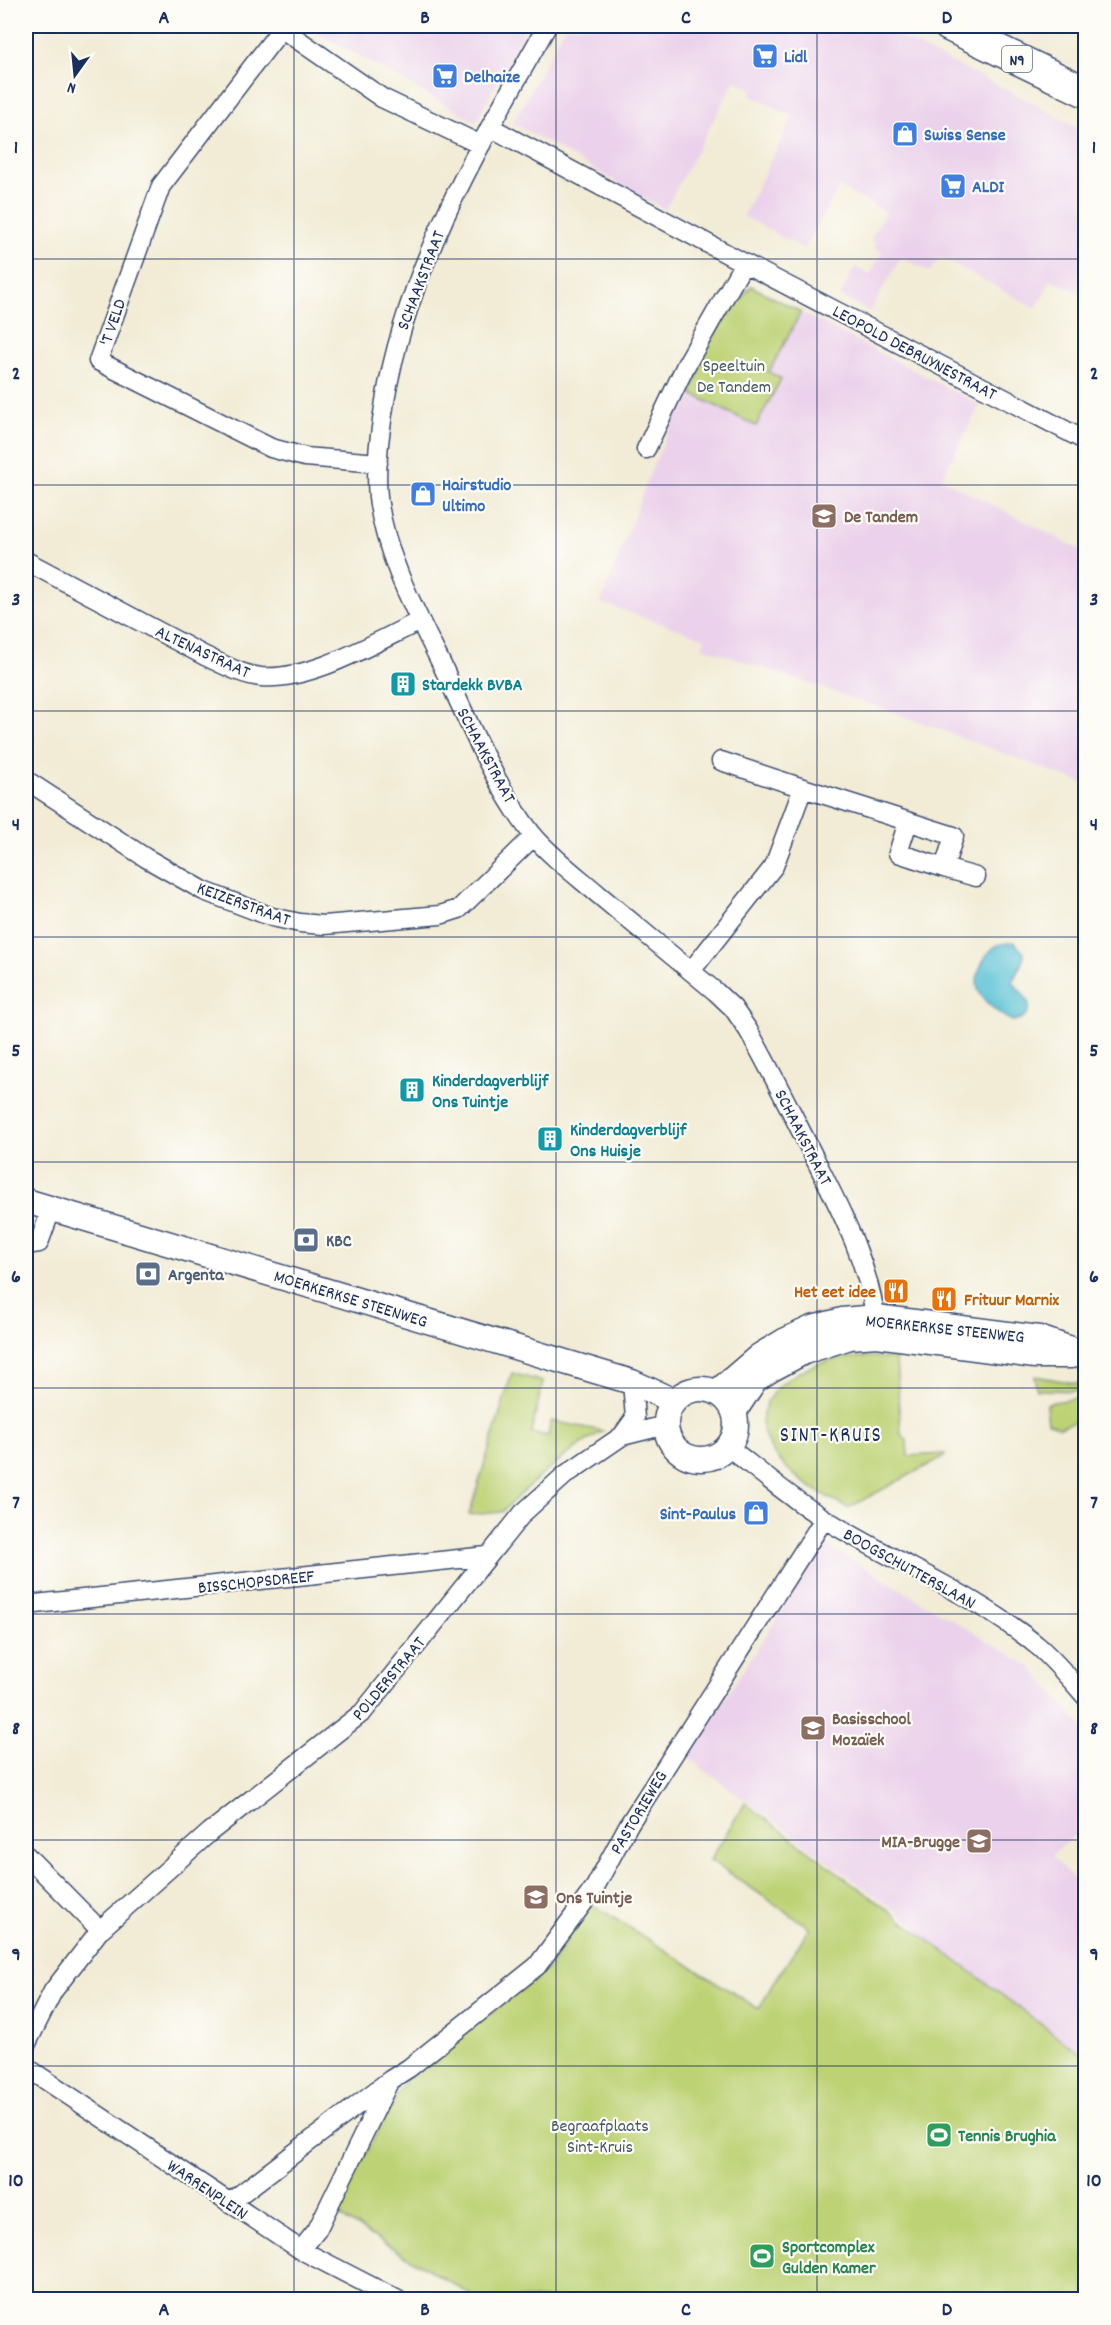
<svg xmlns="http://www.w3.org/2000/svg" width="1111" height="2325" viewBox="0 0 1111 2325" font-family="Dekko,sans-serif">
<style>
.built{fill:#ebd1eb}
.green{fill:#bdd275;stroke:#6c806a;stroke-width:1.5}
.water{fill:#58c1d5;stroke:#3a789a;stroke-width:1.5}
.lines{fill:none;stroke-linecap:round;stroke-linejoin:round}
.minor-casing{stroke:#3b4b70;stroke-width:21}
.tertiary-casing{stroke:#3b4b70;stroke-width:27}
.primary-casing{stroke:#3b4b70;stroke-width:33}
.minor{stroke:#fff;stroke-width:18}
.tertiary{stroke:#fff;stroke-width:24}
.primary{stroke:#fff;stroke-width:30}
.grid{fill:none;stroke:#1b2f5e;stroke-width:1.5;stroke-opacity:0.55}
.labels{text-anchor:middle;stroke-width:4.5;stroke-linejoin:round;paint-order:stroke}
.shield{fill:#fdfcf7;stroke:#5f6c8c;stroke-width:1.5}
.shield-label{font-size:16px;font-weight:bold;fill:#1b2f5e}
.shop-label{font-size:18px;font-weight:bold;fill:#366cbe;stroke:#fdfcf7;text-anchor:start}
.street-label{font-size:18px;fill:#1b2f5e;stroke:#fdfcf7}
.park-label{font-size:18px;fill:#445864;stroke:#fdfcf7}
.education-label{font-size:18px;font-weight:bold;fill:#785e54;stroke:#fdfcf7;text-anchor:start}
.culture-label{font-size:18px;font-weight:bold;fill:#0d838f;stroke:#fdfcf7;text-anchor:start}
.service-label{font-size:18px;font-weight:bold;fill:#4e5e75;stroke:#fdfcf7;text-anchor:start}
.food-label{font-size:18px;font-weight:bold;fill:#c56008;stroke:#fdfcf7;text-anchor:end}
.leisure-label{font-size:18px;font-weight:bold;fill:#27864d;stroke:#fdfcf7;text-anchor:start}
.quarter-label{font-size:21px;letter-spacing:1.5px;fill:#1b2f5e;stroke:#fdfcf7}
.neatline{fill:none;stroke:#1b2f5e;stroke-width:2}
.grid-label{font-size:20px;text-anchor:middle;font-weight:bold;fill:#1b2f5e}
</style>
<rect width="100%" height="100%" fill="#fdfcf7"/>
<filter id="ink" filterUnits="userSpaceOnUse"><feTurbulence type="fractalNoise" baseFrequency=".0167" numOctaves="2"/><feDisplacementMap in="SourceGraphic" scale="12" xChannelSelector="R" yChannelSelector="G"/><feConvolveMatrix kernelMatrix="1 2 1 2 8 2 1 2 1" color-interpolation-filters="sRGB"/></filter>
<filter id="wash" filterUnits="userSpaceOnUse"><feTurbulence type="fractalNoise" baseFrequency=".008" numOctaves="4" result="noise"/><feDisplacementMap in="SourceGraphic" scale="24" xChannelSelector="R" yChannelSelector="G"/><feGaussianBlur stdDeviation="1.35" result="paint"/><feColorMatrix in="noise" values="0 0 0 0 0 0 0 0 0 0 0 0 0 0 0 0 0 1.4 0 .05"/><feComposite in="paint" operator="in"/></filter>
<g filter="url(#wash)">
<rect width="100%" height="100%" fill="#f2ecd6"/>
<!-- built -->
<path class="built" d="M306,26h221l-51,96z
M566,26h311l146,72 62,34v163l-34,-15 -15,28 -96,-51 -10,15 -29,-15 -31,55 -30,-16 15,-29 15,8 6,-11 6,-12 -8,-4 2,-5 -6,-3 16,-28 -47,-25 -35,62 -61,-33 50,-99 -43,-22 2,-5 -17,-10 -70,130 -152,-87z
M751,286l229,119 -39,74 144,73v232l-178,-67 -205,-70 3,-9 -104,-35 52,-137 25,-56 7,-2 7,-14 11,-38 20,-37 7,-5z
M825,1544l206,123 54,63v96l-33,29 33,37v165l-165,-123 -5,-4 1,-4 -229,-169z"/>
<!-- green -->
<path class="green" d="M751,286l50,26 -32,60 12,7 -25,47 -64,-32 11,-38 20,-37 7,-5z
M876,1357l20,2 5,75 6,6 1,16 37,-2v2l-97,52c-24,-13 -50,-26 -68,-47 -46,-51 6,-94 59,-102 12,-2 25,-2 37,-2z
M512,1373l31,9 -12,51 17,3 3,-15 52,10c-37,21 -71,51 -101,81l-33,3z
M1035,1376l50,9v6l-49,-1z
M1078,1398h7v21l-26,8 -11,-5 -2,-16 2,-3z
M745,1803l340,254v242h-607l-144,-86 72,-134 145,-113 39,-63 169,106 12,-22 39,-59 -100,-68z"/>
<!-- water -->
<path class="water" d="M1014,942l10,11 -1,7 -10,21c6,12 24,20 12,36l-12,4c-11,-4 -31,-20 -35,-32 -4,-14 6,-35 18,-43 5,-3 12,-3 18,-4z"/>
</g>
<g filter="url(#ink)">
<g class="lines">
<defs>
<path id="minor" d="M278,26l104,72 99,47
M547,26c-67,118 -139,239 -162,375 -5,31 -10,65 -7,96 7,59 38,115 64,168 25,54 54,123 90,169 19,23 45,42 67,61 39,32 78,65 117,97l17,16 15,22c22,38 40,76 60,115 29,58 63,119 69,185
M282,28l-121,158 -63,175 173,87 34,9 73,6
M490,127l254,136 342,178
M646,449l40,-84 58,-102
M26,561l179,95c17,8 37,19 56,21 51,4 114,-35 159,-56
M721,761l82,27
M26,780l120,78 58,33 68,26 28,6 24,2 116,-10 19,-6 75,-73
M944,868l32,9
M691,971l83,-105 29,-78 151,48 -10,32 -46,-15 10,-31
M26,1245l13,-2 12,-33
M622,1436l13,-18 -3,-36
M727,1446c32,25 62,51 96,72 70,44 151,75 216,129 17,15 32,33 47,50
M26,1605l461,-49
M26,1855l74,75
M26,2045l27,-54 47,-61 110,-98 153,-120 160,-199 42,-38 57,-39 44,-11
M26,2067l275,183 97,50
M229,2203l161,-123 19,-12 128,-102 58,-79 34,-63 195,-305
M301,2250l16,-20 71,-146"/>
<path id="tertiary" d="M26,1201l606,181 42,19
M666 1424a35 35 0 1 1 70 0a35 35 0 1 1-70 0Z
M717,1392l42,-36 25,-15 28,-13 30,-8 34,-3 163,21 47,16
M734,1412l21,-32 17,-11 32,-17 46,-15 27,-2 158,21h36"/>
<path id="primary" d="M949,26l137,66"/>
</defs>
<!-- minor casing -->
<use href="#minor" class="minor-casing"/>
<!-- tertiary casing -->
<use href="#tertiary" class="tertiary-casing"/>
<!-- primary casing -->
<use href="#primary" class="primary-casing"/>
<!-- minor -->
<use href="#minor" class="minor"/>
<!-- tertiary -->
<use href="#tertiary" class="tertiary"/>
<!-- primary -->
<use href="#primary" class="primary"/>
</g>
</g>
<!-- grid -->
<path class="grid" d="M294,26v2274M556,26v2274M817,26v2274M26,259h1060M26,485h1060M26,711h1060M26,937h1060M26,1162h1060M26,1388h1060M26,1614h1060M26,1840h1060M26,2066h1060"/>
<!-- icons -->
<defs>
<symbol id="supermarket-square" viewBox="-11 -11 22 22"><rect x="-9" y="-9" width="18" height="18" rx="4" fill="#3f7fe0" stroke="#fdfcf7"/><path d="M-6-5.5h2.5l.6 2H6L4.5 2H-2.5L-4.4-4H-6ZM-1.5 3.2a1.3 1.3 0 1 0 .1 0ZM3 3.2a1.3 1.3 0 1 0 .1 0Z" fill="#fff"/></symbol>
<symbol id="shop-square" viewBox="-11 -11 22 22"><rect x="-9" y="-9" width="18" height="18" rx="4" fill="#3f7fe0" stroke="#fdfcf7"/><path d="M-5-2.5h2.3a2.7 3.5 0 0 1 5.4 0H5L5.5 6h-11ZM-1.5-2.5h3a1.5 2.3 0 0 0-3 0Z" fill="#fff"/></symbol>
<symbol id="school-square" viewBox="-11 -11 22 22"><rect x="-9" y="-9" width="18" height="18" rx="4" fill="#8d6e63" stroke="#fdfcf7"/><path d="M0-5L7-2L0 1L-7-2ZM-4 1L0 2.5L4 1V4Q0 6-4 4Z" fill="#fff"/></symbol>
<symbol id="building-square" viewBox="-11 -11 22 22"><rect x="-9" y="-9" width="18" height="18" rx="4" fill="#0f9aa8" stroke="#fdfcf7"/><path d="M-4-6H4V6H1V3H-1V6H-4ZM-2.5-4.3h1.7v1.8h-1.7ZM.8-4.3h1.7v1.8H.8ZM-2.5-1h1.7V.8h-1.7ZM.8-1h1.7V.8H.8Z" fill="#fff"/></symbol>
<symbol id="bank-square" viewBox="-11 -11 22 22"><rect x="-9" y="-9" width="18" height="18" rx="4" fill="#5c6f8a" stroke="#fdfcf7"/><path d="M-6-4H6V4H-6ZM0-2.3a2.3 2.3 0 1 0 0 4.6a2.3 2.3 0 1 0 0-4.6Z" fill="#fff"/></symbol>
<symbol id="restaurant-square" viewBox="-11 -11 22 22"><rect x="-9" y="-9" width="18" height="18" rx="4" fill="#e8710a" stroke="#fdfcf7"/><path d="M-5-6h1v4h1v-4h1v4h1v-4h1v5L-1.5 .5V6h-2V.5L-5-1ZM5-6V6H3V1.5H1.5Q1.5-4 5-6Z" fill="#fff"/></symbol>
<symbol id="stadium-square" viewBox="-11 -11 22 22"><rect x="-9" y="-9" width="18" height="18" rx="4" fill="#2e9e5b" stroke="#fdfcf7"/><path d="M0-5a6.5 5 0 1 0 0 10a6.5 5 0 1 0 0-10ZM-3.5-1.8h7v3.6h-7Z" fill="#fff"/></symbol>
</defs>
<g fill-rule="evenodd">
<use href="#supermarket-square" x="750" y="41" width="30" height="30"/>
<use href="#supermarket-square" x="430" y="61" width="30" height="30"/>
<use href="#shop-square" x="890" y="119" width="30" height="30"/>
<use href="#supermarket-square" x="938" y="171" width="30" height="30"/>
<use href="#shop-square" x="408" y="479" width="30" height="30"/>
<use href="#school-square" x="809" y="501" width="30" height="30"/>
<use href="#building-square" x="388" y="669" width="30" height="30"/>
<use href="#building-square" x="397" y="1075" width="30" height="30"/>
<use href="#building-square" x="535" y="1124" width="30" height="30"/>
<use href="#bank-square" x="291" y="1225" width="30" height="30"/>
<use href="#bank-square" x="133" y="1259" width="30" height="30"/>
<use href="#restaurant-square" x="881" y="1276" width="30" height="30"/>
<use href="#restaurant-square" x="929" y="1284" width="30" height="30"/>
<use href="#shop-square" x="741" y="1498" width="30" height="30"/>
<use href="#school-square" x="798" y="1713" width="30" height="30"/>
<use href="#school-square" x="964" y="1826" width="30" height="30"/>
<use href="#school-square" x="521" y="1882" width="30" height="30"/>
<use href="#stadium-square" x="924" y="2120" width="30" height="30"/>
<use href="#stadium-square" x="747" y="2241" width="30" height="30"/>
</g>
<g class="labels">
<!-- shield labels -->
<rect class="shield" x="1002" y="46" width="30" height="26" rx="4.5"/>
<g class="shield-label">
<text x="1017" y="65">N9</text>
</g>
<!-- shop labels -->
<g class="shop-label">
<text x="784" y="62">Lidl</text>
<text x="464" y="82">Delhaize</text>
<text x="924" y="140">Swiss Sense</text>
<text x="972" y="192">ALDI</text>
<text x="442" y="490">Hairstudio<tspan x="442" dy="21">Ultimo</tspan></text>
<text x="736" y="1519" text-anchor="end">Sint-Paulus</text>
</g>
<!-- street labels -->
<g class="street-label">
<text transform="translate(420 280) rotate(-69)" y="6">SCHAAKSTRAAT</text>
<text transform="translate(112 322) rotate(-71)" y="6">'T VELD</text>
<text transform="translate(915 352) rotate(28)" y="6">LEOPOLD DEBRUYNESTRAAT</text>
<text transform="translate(203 651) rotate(25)" y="6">ALTENASTRAAT</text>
<text transform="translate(487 755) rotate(62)" y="6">SCHAAKSTRAAT</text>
<text transform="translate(244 903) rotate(20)" y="6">KEIZERSTRAAT</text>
<text transform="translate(804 1137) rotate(63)" y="6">SCHAAKSTRAAT</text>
<text transform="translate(351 1298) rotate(17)" y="6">MOERKERKSE STEENWEG</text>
<text transform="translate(945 1328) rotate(6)" y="6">MOERKERKSE STEENWEG</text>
<text transform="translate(910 1568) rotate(29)" y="6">BOOGSCHUTTERSLAAN</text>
<text transform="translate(256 1581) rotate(-6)" y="6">BISSCHOPSDREEF</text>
<text transform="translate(388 1678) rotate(-50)" y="6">POLDERSTRAAT</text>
<text transform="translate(638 1812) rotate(-59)" y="6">PASTORIEWEG</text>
<text transform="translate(208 2189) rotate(34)" y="6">WARRENPLEIN</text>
</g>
<!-- park labels -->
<g class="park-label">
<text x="734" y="371">Speeltuin<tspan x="734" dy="21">De Tandem</tspan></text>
<text x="600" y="2131">Begraafplaats<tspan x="600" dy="21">Sint-Kruis</tspan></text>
</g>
<!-- education labels -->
<g class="education-label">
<text x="844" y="522">De Tandem</text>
<text x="832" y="1724">Basisschool<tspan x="832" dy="21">Mozaïek</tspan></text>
<text x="960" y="1847" text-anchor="end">MIA-Brugge</text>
<text x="556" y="1903">Ons Tuintje</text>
</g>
<!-- culture labels -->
<g class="culture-label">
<text x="422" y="690">Stardekk BVBA</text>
<text x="432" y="1086">Kinderdagverblijf<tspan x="432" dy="21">Ons Tuintje</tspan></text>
<text x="570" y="1135">Kinderdagverblijf<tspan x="570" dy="21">Ons Huisje</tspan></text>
</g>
<!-- service labels -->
<g class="service-label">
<text x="326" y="1246">KBC</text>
<text x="168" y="1280">Argenta</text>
</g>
<!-- food labels -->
<g class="food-label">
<text x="876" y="1297">Het eet idee</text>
<text x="964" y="1305" text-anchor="start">Frituur Marnix</text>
</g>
<!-- leisure labels -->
<g class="leisure-label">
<text x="958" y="2141">Tennis Brughia</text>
<text x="782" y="2252">Sportcomplex<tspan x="782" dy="21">Gulden Kamer</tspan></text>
</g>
<!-- quarter labels -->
<g class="quarter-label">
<text x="831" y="1441">SINT-KRUIS</text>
</g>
</g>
<!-- margin -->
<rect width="1111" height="2325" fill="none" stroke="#fdfcf7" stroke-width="66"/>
<!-- north arrow -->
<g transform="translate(75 75) rotate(195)" stroke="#fdfcf7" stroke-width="4.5" paint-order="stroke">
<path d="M0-4.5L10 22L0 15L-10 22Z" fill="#1b2f5e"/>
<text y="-9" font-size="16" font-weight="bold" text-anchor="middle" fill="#1b2f5e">N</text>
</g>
<rect x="33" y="33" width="1045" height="2259" class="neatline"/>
<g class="grid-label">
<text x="164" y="23">A</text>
<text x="425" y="23">B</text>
<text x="686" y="23">C</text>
<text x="947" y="23">D</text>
<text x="16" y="153">1</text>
<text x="1094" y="153">1</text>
<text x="16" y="379">2</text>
<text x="1094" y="379">2</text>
<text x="16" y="605">3</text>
<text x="1094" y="605">3</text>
<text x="16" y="830">4</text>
<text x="1094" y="830">4</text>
<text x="16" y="1056">5</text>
<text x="1094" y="1056">5</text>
<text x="16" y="1282">6</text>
<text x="1094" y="1282">6</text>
<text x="16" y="1508">7</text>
<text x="1094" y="1508">7</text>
<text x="16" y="1734">8</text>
<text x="1094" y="1734">8</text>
<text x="16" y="1960">9</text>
<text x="1094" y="1960">9</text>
<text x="16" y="2186">10</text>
<text x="1094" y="2186">10</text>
<text x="164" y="2315">A</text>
<text x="425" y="2315">B</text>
<text x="686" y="2315">C</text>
<text x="947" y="2315">D</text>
</g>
</svg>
